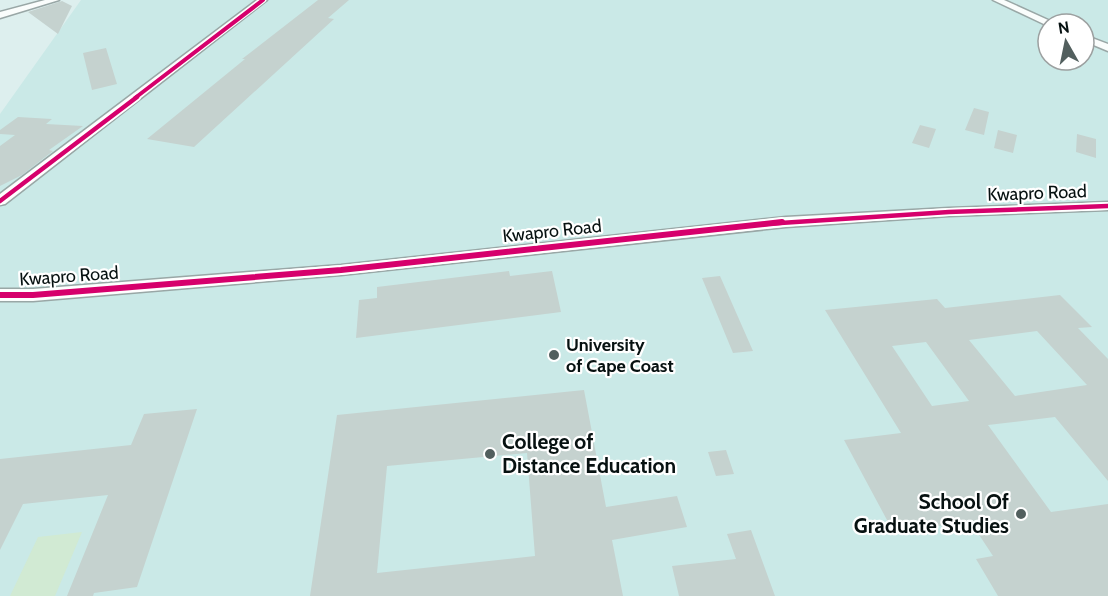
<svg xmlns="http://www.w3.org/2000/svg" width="1108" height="596" viewBox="0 0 1108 596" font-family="Cabin,sans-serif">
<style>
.built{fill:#cae9e7;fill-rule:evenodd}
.green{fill:#d1ead3}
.building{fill:#c5d2cf;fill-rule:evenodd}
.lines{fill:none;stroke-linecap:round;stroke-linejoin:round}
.street-casing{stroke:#99a7a6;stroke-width:3}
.street{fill:#fafdfc;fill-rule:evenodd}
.cycleway-far2-casing{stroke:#fff;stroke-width:6}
.cycleway-far1-casing{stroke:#fff;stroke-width:8}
.cycleway-casing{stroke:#fff;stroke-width:10}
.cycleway-far2{stroke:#d6006c;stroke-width:4}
.cycleway-far1{stroke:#d6006c;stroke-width:4.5}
.cycleway{stroke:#d6006c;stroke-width:6}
.poi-dot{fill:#525f5e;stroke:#fff;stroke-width:2}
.labels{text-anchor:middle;stroke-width:4.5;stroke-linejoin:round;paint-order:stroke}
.street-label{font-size:18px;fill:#071111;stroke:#fff}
.poi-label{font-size:18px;font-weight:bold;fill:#071111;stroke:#fff;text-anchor:start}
.near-poi-label{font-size:21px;font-weight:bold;fill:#071111;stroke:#fff;text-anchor:start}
</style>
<rect width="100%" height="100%" fill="#ddefee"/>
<!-- built -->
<path class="built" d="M81,0h1027v596h-1108v-482zM1048,24h36v36h-36z"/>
<!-- green -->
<path class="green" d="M82,532l-27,64h-45l28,-59z"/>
<!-- building -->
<path class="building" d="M318,0h31l-21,18 6,1 -140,128 -47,-8 98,-80h-3z
M62,1l10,5 -14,28 -30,-22z
M106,48l11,36 -25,6 -9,-37z
M974,108l15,4 -5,23 -19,-5z
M18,117l34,2 -6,5 37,2 -34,24 4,1 -31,24 -22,11v-40l15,-11 -15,-1v-4z
M920,125l16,4 -7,19 -17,-5z
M998,130l19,5 -4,18 -19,-5z
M1077,134l19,5v19l-20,-6z
M509,271l1,5 42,-5 9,41 -205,26 3,-38 18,-2v-11z
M720,276l33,75 -20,2 -31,-75z
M1060,295l32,32 -14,1 30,31v122l-53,-64 -67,8 63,87 57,-8v92h-110l-22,-37 17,-3 -23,-35 -76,12 -50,-93 57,-7 -76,-123 112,-11 8,9zM1037,331l50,54 -72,11 -46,-56zM926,342l43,59 -37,5 -40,-60z
M584,390l22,117 71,-11 10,31 -75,13 11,56h-313l27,-181zM527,453l8,103 -158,17 10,-107z
M197,409l-60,178 -43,6 -1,3h-26l41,-101 -85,9 -23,46v-91l131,-14 13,-31z
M726,450l8,24 -18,2 -8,-24z
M751,530l24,66h-96l-7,-30 64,-7 -9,-25z"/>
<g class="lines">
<defs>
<path id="street" d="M45,0h14l-59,18v-6z
M257,0h10l-262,204 -5,1v-11z
M993,0h11l53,24 -9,2z
M1084,35l24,9v7l-24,-10z
M1108,202v8l-159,6 -163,11 -445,48 -308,26h-33v-12h33l308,-24 445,-48 163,-9z"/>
</defs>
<!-- street casing -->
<use href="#street" class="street-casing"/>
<!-- street -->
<use href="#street" class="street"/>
<defs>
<path id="cycleway-far2" d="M135,98l128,-98"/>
<path id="cycleway-far1" d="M0,201l137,-104
M765,224l184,-12 159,-6"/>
<path id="cycleway" d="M0,295h33l308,-25 441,-48"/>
</defs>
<!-- cycleway-far2 casing -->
<use href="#cycleway-far2" class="cycleway-far2-casing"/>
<!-- cycleway-far1 casing -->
<use href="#cycleway-far1" class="cycleway-far1-casing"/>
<!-- cycleway casing -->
<use href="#cycleway" class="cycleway-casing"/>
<!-- cycleway-far2 -->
<use href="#cycleway-far2" class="cycleway-far2"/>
<!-- cycleway-far1 -->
<use href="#cycleway-far1" class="cycleway-far1"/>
<!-- cycleway -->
<use href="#cycleway" class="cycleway"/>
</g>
<!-- markers -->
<g class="poi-dot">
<circle cx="554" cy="355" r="6"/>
<circle cx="490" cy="454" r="6"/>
<circle cx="1021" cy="514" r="6"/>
</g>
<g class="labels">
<!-- street labels -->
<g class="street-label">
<text transform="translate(1037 193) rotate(-2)" y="6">Kwapro Road</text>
<text transform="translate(552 231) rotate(-6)" y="6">Kwapro Road</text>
<text transform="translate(69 276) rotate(-4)" y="6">Kwapro Road</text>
</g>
<!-- poi labels -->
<g class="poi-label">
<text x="566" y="351">University<tspan x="566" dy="21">of Cape Coast</tspan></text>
</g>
<!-- near-poi labels -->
<g class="near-poi-label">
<text x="502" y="449">College of<tspan x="502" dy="24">Distance Education</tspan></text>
<text x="1009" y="509" text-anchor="end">School Of<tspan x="1009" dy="24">Graduate Studies</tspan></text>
</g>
</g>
<!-- north arrow -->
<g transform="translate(1066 42) rotate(351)"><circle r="28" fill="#ffffff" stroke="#9ca0a0" stroke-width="1.5"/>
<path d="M0-4.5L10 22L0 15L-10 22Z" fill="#525f5e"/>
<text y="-9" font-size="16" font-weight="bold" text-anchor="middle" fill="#071111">N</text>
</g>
</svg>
